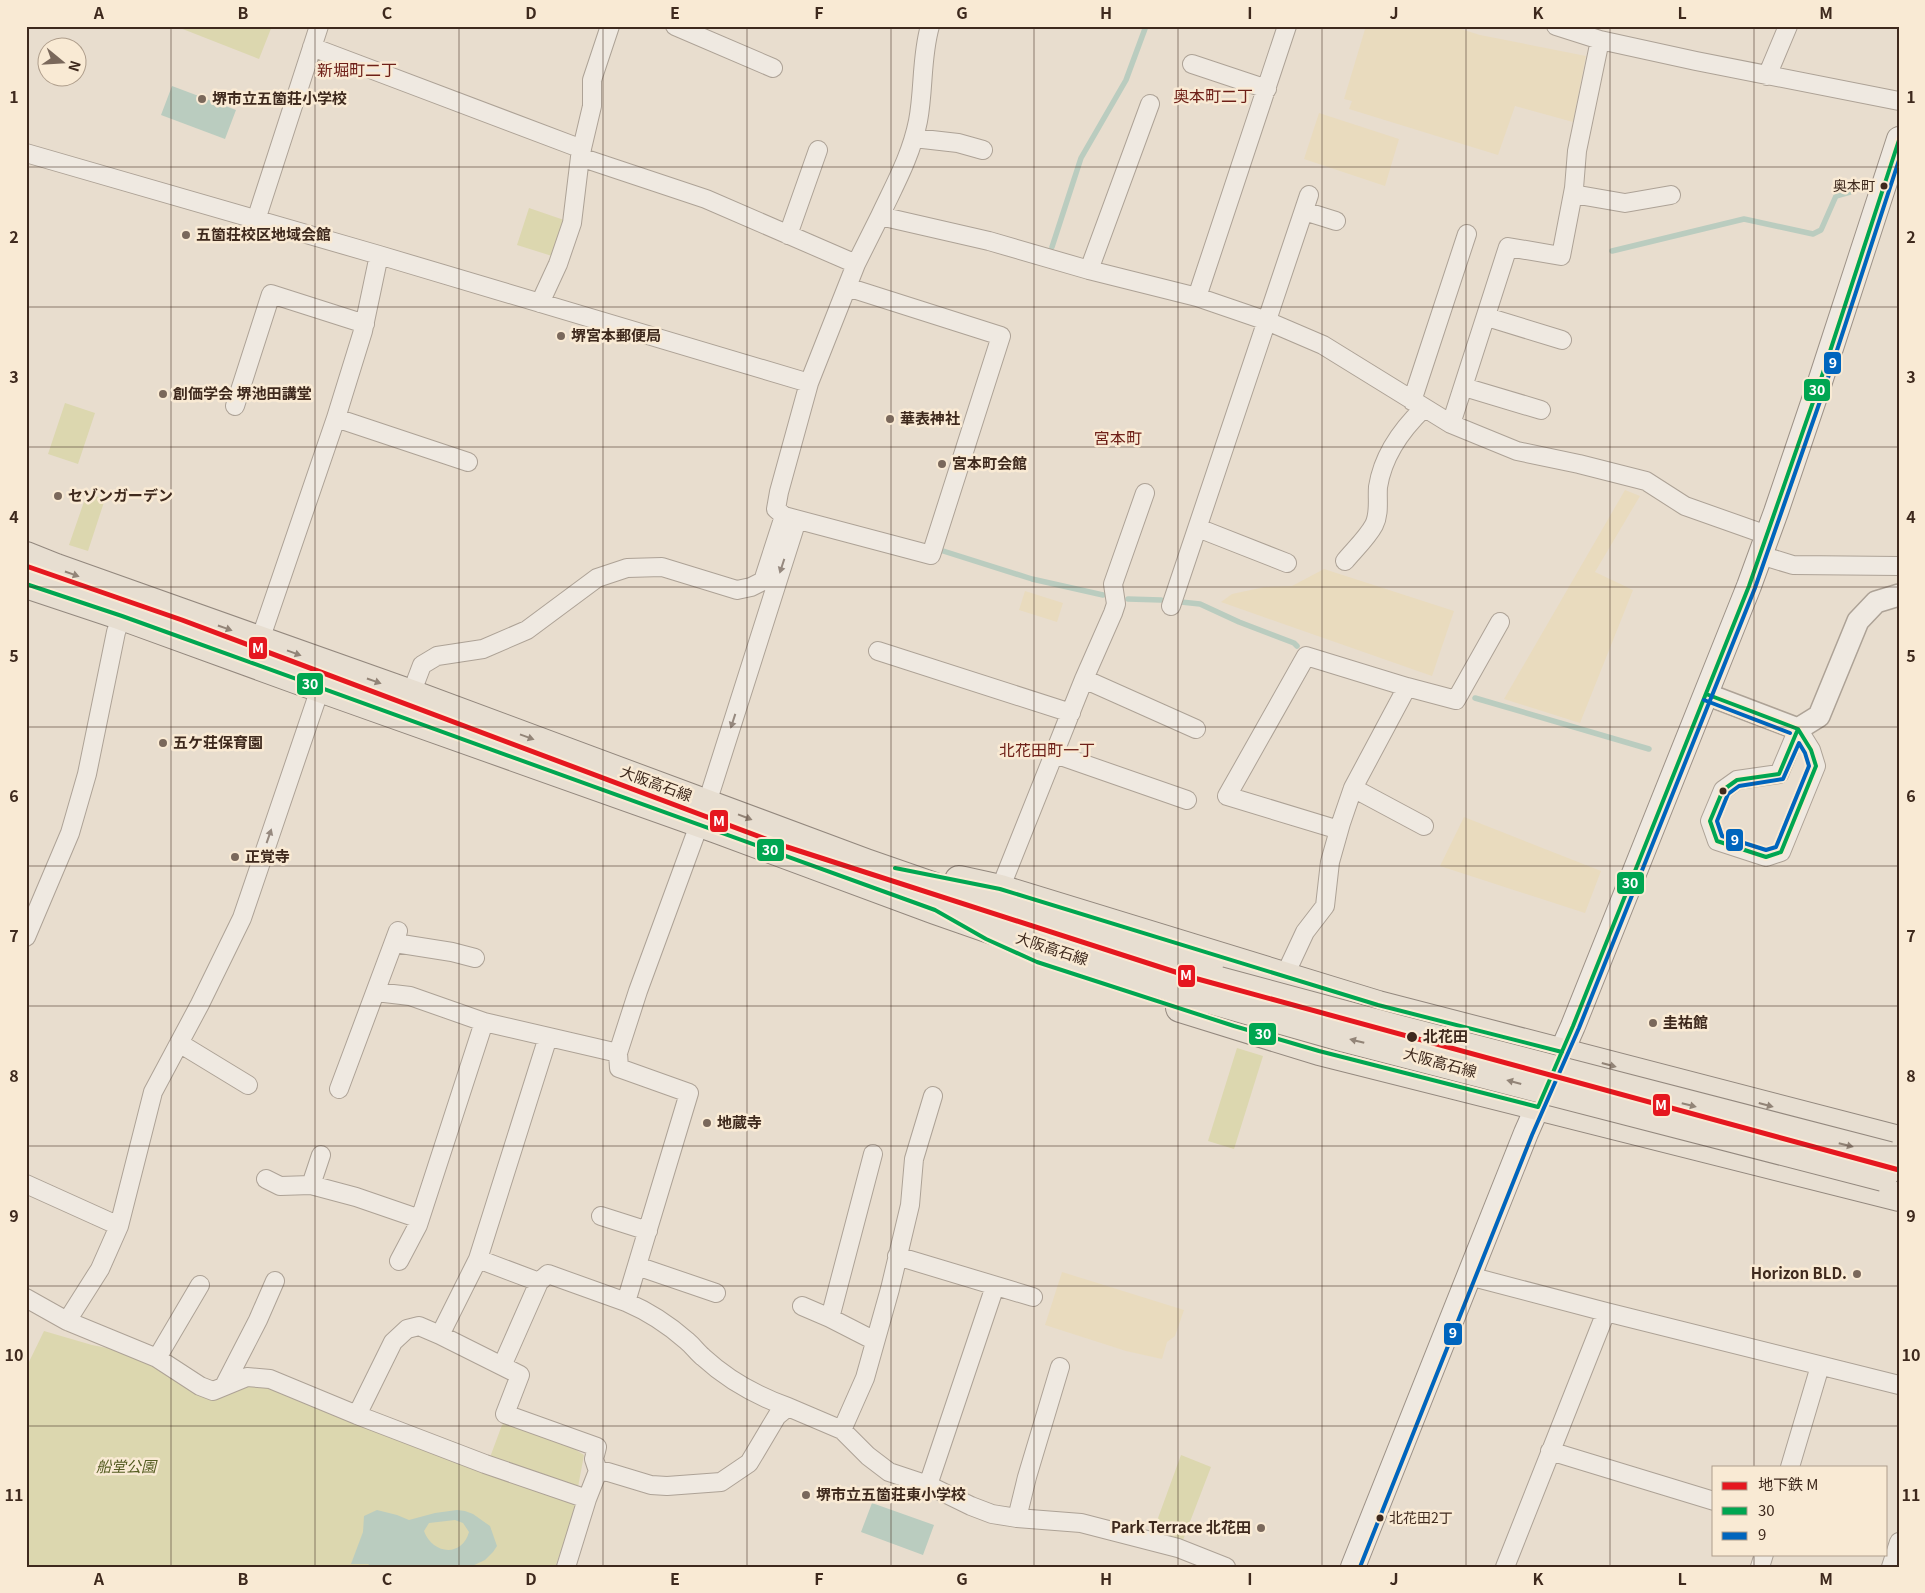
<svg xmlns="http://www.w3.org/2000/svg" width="1925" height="1593" viewBox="0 0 1925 1593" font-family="Georgia,'Noto Sans JP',serif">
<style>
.farmland{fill:#e9dbbe}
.green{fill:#dcd7af}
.water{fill:#baccbf;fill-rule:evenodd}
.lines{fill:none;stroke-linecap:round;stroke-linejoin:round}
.stream{stroke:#baccbf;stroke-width:5.5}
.minor-casing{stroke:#ada296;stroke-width:20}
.tertiary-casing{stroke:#ada296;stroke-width:24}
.secondary-casing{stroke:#9d9287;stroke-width:26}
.primary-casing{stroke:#93887e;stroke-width:30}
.minor{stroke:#efe9e1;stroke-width:18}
.tertiary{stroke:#efe9e1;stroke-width:21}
.secondary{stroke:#efe9e1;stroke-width:24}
.primary{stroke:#e7ded1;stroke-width:28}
.primary-bridge-casing{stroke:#93887e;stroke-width:30;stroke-linecap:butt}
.primary-bridge{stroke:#e7ded1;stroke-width:28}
.bus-1-casing{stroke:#f9ead4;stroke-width:8}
.bus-2-casing{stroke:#f9ead4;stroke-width:8}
.bus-1{stroke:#00a651;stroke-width:4}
.bus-2{stroke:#0065bd;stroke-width:4}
.metro-1-casing{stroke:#f9ead4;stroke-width:9}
.metro-1{stroke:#e5171f;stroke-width:5}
.oneway{fill:#96897f}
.oneway2{fill:#928477}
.grid{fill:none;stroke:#3e291d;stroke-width:1;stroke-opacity:0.55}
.poi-dot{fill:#7a685b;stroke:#f9ead4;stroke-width:2}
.bus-dot{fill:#3e291d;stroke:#f9ead4;stroke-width:2}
.labels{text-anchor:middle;stroke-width:5;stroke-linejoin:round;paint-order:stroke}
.bus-label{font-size:14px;fill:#3e291d;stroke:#f9ead4;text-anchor:end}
.poi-label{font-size:15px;font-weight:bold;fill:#3e291d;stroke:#f9ead4;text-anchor:start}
.street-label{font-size:15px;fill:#3e291d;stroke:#f9ead4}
.stop-label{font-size:15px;font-weight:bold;fill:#3e291d;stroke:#f9ead4;text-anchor:start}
.park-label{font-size:15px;font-style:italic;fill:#545c21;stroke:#f9ead4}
.neighbourhood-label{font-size:16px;fill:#6f2018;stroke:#f9ead4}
.line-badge{stroke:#f9ead4;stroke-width:2}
.badge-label{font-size:14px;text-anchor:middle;font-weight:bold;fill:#fff}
.neatline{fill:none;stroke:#3e291d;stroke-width:2}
.grid-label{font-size:16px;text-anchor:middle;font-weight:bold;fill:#3e291d}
</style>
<rect width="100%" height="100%" fill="#e8ddce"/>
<!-- farmland -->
<path class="farmland" d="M1366,26h85l29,9 106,21 -13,66 -58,-16 -17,49 -149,-46 3,-8 -8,-2z
M1319,113l80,26 -14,47 -81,-27z
M1625,490l15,6 -45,76 38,18 -53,133 -76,-24z
M1324,569l130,42 -22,65 -211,-74 11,-8 33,-7 27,-1z
M1025,591l38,12 -6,19 -38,-12z
M1464,817l137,54 -16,42 -145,-47z
M1062,1272l122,38 -9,26 -8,6 -5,17 -36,-8 -81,-26z"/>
<!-- green -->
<path class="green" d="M175,26h97l-13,33z
M529,208l35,12 -12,36 -35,-11z
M65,403l30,10 -17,51 -30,-10z
M87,493l18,6 -17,52 -19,-6z
M1237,1048l26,8 -29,93 -26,-8z
M44,1331l48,14 25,5 36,16 51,31c21,5 25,-9 42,-13 5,0 12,1 17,1l316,117 -24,65h-529v-203h2z
M506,1422l59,21 19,12 -6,32 -89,-27 13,-35z
M1181,1455l30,12 -28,73 -29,-11z"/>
<!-- water -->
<path class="water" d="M172,86l64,24 -11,29 -64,-24z
M872,1503l62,22 -11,30 -62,-23z
M377,1510l20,5 12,5 26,-7 22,-3 8,1 8,3 17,12 7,20 -4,6 -8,8 -15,7h-98l-4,-3h-17l12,-32 1,-16zM455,1520l8,3 6,9c-7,26 -37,22 -45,-1l5,-8z"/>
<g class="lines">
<!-- stream -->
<path class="stream" d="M1052,247l29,-89 45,-78 20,-54
M1612,251l132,-32 69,15 8,-4 15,-34 14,-4
M940,550l92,29 71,16
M1128,599l33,1
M1181,602l19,2 39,18 55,21 3,3
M1475,698l174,51"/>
<defs>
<path id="minor" d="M675,26l98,42
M1556,26l44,14 96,21 203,40
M312,47l270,102
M1192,64l75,25
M1767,76l21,-50
M914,138l44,5 25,7
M26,153l353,102 430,128 47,-119 24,-48 109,25 100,29 108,27 70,24 56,24 128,79 66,27 62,13 67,17 39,25 82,29
M580,157l126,42 150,65
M1573,194l52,9 46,-8
M1304,211l32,10
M880,216c15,-32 31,-60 38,-95 6,-31 3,-64 12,-95
M256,220l63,-194
M788,235l30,-85
M1089,270l61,-166
M1197,297l90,-271
M540,303l18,-39 14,-41 8,-66 12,-51v-26l18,-54
M1487,317l75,23
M809,383l-30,109 -3,17 8,7 147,39 70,-219 -154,-49
M1464,387l77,23
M1412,401l55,-167
M235,406l36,-112 94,30
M336,418l132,44
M1451,424l57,-177 53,9 13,-68 3,-37 23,-111
M1198,528l89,35
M1760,555l33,10 106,1
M1345,561c9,-11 22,-23 29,-36 6,-12 3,-25 4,-38 5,-32 23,-57 46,-79
M1171,606l138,-411
M260,640l76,-222 27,-87 16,-76
M878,651l193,62
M1084,679l112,50
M1407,687l49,13 44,-78
M411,694l11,-29 15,-9 46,-7 44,-19 70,-52 30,-10 35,-1 75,23 14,-3 12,-6 21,-65
M1798,729l13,21 5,16 -35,86 -15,5 -49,-16 -7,-20 13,-31 14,-10 42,-6z
M1055,754l132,46
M1353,788l71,38
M1000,889l84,-210 29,-66 3,-9 -3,-20 32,-91
M26,937l44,-104 17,-59 29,-142 6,-16
M395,943l57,9 23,6
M1284,977l21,-45 20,-26 5,-44 11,-39 12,-35 54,-101 -101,-31 -79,140 112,34
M376,992l34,4 74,26
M179,1043l69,42
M339,1089l59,-158
M266,1179l14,7 31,-1 45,12 64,22
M26,1184l93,42
M311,1185l10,-30
M601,1216l47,15
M897,1256l136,41
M478,1259l61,23
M399,1261l19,-36 66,-203 134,31
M637,1266l79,27
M1469,1276l137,36 293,73
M26,1298l41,23 90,37 43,28 13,5 34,-14 23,2 87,36 128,49 102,35 11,-28 10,1 43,13 16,1 54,-4 28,-19 28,-47 11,-9 54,23 26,26 21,16 39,13 43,21 21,8 25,4 64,5 31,8 66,17 48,19
M802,1306l28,12 45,23
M830,1318l43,-164
M67,1321l33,-52 19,-43 34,-134 47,-88 42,-86 81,-238
M440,1335l80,40 -15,39 92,33 -3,12 4,12
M157,1358l43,-73
M502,1366l37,-84 9,-8 78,28
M224,1386l34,-66 17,-39
M788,1407c-31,-11 -60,-27 -85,-50 -6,-5 -10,-11 -16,-16 -18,-16 -40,-30 -61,-39l63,-209 -70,-25 -1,-15 20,-62 69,-188 90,-283
M357,1415l36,-73 14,-13 12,-3 21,9 38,-76 70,-222
M842,1430l23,-52 25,-89 20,-84 4,-46 19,-63
M1550,1451l164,50
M1790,1467l30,-101
M928,1485l67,-199
M1017,1518l10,-41 33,-110
M566,1567l21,-68
M1505,1567l101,-255
M1760,1567l4,-13
M1891,1567l8,-25"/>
<path id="tertiary" d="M1706,694l92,35 21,-13 39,-95 18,-19 23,-7"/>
<path id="secondary" d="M1353,1567l173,-434 47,-107 176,-440 27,-74 43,-127 80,-246"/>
<path id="primary" d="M26,556l30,12 355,126 455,169 161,56 192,62
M26,584l96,32 198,72 397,141 218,81 89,31 188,59
M959,880l41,9 378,116 521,135
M1180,1008l139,43 580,146"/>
</defs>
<!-- minor casing -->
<use href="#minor" class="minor-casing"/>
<!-- tertiary casing -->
<use href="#tertiary" class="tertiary-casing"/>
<!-- secondary casing -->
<use href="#secondary" class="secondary-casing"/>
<!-- primary casing -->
<use href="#primary" class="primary-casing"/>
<!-- minor -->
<use href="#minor" class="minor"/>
<!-- tertiary -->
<use href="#tertiary" class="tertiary"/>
<!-- secondary -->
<use href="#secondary" class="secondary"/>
<!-- primary -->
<use href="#primary" class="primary"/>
<defs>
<path id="primary-bridge" d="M1219,981l178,48 492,127
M1212,1000l133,38 538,139"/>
</defs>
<!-- primary-bridge casing -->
<use href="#primary-bridge" class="primary-bridge-casing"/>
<!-- primary-bridge -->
<use href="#primary-bridge" class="primary-bridge"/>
<defs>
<path id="bus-1" d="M26,584l96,32 813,294 51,29 51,23 197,64 85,25 219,56 35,-81 176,-440 70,-201 80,-245
M1706,694l92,35
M1798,729l13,21 5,16 -35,86 -15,5 -49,-16 -7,-20 13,-31 14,-10 42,-6z
M895,868l105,21 378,116 184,47"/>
<path id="bus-2" d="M1704,700l86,33
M1799,743l6,10 4,13 -33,81 -10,3 -44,-14 -5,-15 11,-27 11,-8 44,-7z
M1360,1567l172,-432 47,-107 176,-440 70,-201 74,-227"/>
</defs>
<!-- bus-1 casing -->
<use href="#bus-1" class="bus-1-casing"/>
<!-- bus-2 casing -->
<use href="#bus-2" class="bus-2-casing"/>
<!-- bus-1 -->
<use href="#bus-1" class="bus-1"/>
<!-- bus-2 -->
<use href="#bus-2" class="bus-2"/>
<defs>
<path id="metro-1" d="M26,566l156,54 605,227 407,131 705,192"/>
</defs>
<!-- metro-1 casing -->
<use href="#metro-1" class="metro-1-casing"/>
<!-- metro-1 -->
<use href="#metro-1" class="metro-1"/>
</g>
<!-- one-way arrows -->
<defs><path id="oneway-solid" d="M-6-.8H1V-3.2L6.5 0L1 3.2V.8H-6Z" transform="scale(1.25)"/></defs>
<g class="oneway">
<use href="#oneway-solid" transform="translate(782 566) rotate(108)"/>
<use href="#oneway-solid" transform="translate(733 721) rotate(108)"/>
<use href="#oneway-solid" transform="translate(269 836) rotate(-71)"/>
</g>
<g class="oneway2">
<use href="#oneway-solid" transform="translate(72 574) rotate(19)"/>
<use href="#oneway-solid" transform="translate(225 628) rotate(19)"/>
<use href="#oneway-solid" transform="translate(294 653) rotate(20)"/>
<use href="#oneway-solid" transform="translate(374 681) rotate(19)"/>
<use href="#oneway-solid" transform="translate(527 737) rotate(20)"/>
<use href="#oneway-solid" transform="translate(745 817) rotate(21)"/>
<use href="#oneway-solid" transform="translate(1357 1041) rotate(-166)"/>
<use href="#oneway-solid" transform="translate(1609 1065) rotate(15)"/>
<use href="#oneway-solid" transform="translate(1514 1082) rotate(-165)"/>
<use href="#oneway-solid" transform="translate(1689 1105) rotate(14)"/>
<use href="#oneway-solid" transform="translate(1766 1105) rotate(15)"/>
<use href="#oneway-solid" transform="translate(1846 1145) rotate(14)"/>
</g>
<!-- grid -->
<path class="grid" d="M171,26v1541M315,26v1541M459,26v1541M603,26v1541M747,26v1541M891,26v1541M1034,26v1541M1178,26v1541M1322,26v1541M1466,26v1541M1610,26v1541M1754,26v1441M26,167h1873M26,307h1873M26,447h1873M26,587h1873M26,727h1873M26,866h1873M26,1006h1873M26,1146h1873M26,1286h1873M26,1426h1873M1754,1554v13"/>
<!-- markers -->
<g class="poi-dot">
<circle cx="202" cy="99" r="5"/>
<circle cx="186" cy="235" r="5"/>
<circle cx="561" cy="336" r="5"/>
<circle cx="163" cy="394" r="5"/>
<circle cx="890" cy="419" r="5"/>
<circle cx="942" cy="464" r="5"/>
<circle cx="58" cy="496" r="5"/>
<circle cx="163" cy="743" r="5"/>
<circle cx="235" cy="857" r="5"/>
<circle cx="1653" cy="1023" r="5"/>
<circle cx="707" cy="1123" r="5"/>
<circle cx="1857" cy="1274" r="5"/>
<circle cx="806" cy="1495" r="5"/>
<circle cx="1261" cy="1528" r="5"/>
</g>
<g class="bus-dot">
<circle cx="1884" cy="186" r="4.5"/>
<circle cx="1723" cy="791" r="4.5"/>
<circle cx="1412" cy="1037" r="6"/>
<circle cx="1380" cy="1518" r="4.5"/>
</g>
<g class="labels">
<!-- bus labels -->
<g class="bus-label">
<text x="1875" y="191">奥本町</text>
<text x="1389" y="1523" text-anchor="start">北花田2丁</text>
</g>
<!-- poi labels -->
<g class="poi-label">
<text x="212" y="104">堺市立五箇荘小学校</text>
<text x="196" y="240">五箇荘校区地域会館</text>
<text x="571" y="341">堺宮本郵便局</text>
<text x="173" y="399">創価学会 堺池田講堂</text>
<text x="900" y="424">華表神社</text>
<text x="952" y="469">宮本町会館</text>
<text x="68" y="501">セゾンガーデン</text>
<text x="173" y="748">五ケ荘保育園</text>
<text x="245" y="862">正覚寺</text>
<text x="1663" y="1028">圭祐館</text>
<text x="717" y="1128">地蔵寺</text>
<text x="1847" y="1279" text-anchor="end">Horizon BLD.</text>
<text x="816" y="1500">堺市立五箇荘東小学校</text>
<text x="1251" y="1533" text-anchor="end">Park Terrace 北花田</text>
</g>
<!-- street labels -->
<g class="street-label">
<text transform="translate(656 784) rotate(20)" y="5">大阪高石線</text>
<text transform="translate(1052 949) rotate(18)" y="5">大阪高石線</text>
<text transform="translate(1440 1063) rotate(15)" y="5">大阪高石線</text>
</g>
<!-- stop labels -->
<g class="stop-label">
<text x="1423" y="1042">北花田</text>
</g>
<!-- park labels -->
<g class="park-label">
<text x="126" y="1472">船堂公園</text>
</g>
<!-- neighbourhood labels -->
<g class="neighbourhood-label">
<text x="357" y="76">新堀町二丁</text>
<text x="1213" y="102">奥本町二丁</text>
<text x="1118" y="444">宮本町</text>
<text x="1047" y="756">北花田町一丁</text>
</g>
</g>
<g class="line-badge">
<rect x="1823" y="351" width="19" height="24" rx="5" fill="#0065bd"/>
<rect x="1803" y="378" width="28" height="24" rx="5" fill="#00a651"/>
<rect x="248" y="636" width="20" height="24" rx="5" fill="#e5171f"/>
<rect x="296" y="672" width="28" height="24" rx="5" fill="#00a651"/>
<rect x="709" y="809" width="20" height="24" rx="5" fill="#e5171f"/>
<rect x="1725" y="828" width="19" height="24" rx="5" fill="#0065bd"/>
<rect x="756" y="838" width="29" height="24" rx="5" fill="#00a651"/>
<rect x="1616" y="871" width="29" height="24" rx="5" fill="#00a651"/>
<rect x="1177" y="964" width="19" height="24" rx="5" fill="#e5171f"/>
<rect x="1248" y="1022" width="29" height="24" rx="5" fill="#00a651"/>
<rect x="1652" y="1093" width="19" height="24" rx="5" fill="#e5171f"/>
<rect x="1443" y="1322" width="20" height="24" rx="5" fill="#0065bd"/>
</g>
<g class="badge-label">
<text x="1833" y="368">9</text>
<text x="1817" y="395">30</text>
<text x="258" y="653">M</text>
<text x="310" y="689">30</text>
<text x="719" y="826">M</text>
<text x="1735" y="845">9</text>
<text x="770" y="855">30</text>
<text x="1630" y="888">30</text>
<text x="1186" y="980">M</text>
<text x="1263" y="1039">30</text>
<text x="1661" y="1110">M</text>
<text x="1453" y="1338">9</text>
</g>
<!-- border -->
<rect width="1925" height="1593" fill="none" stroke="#f9ead4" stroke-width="55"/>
<!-- legend -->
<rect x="1712" y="1466" width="175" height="90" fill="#f9ead4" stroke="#ae9d8b"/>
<rect x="1722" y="1482" width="25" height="8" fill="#e5171f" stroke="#ae9d8b"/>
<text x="1758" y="1490" font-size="15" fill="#3e291d">地下鉄 M</text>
<rect x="1722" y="1507" width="25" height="8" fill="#00a651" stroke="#ae9d8b"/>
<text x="1758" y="1516" font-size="15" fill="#3e291d">30</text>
<rect x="1722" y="1532" width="25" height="8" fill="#0065bd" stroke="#ae9d8b"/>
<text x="1758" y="1540" font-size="15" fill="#3e291d">9</text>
<!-- north arrow -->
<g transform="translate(62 62) rotate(108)"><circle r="24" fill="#f9ead4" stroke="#ae9d8b"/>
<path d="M0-4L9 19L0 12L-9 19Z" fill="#7a685b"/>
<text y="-8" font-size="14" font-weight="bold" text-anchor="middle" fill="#3e291d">N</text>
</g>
<rect x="28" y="28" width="1870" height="1538" class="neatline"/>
<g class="grid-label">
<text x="99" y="19">A</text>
<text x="243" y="19">B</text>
<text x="387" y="19">C</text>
<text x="531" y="19">D</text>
<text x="675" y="19">E</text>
<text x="819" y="19">F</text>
<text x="962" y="19">G</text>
<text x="1106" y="19">H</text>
<text x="1250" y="19">I</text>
<text x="1394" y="19">J</text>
<text x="1538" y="19">K</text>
<text x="1682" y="19">L</text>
<text x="1826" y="19">M</text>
<text x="14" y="103">1</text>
<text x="1911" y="103">1</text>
<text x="14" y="243">2</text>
<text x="1911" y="243">2</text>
<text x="14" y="383">3</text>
<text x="1911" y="383">3</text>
<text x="14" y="523">4</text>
<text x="1911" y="523">4</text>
<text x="14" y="662">5</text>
<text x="1911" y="662">5</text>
<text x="14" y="802">6</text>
<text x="1911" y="802">6</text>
<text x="14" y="942">7</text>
<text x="1911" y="942">7</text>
<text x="14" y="1082">8</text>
<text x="1911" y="1082">8</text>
<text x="14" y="1222">9</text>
<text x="1911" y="1222">9</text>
<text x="14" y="1361">10</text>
<text x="1911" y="1361">10</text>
<text x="14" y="1501">11</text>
<text x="1911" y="1501">11</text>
<text x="99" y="1585">A</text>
<text x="243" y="1585">B</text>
<text x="387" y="1585">C</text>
<text x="531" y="1585">D</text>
<text x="675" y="1585">E</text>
<text x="819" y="1585">F</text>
<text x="962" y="1585">G</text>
<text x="1106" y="1585">H</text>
<text x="1250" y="1585">I</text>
<text x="1394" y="1585">J</text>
<text x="1538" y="1585">K</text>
<text x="1682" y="1585">L</text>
<text x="1826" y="1585">M</text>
</g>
</svg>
